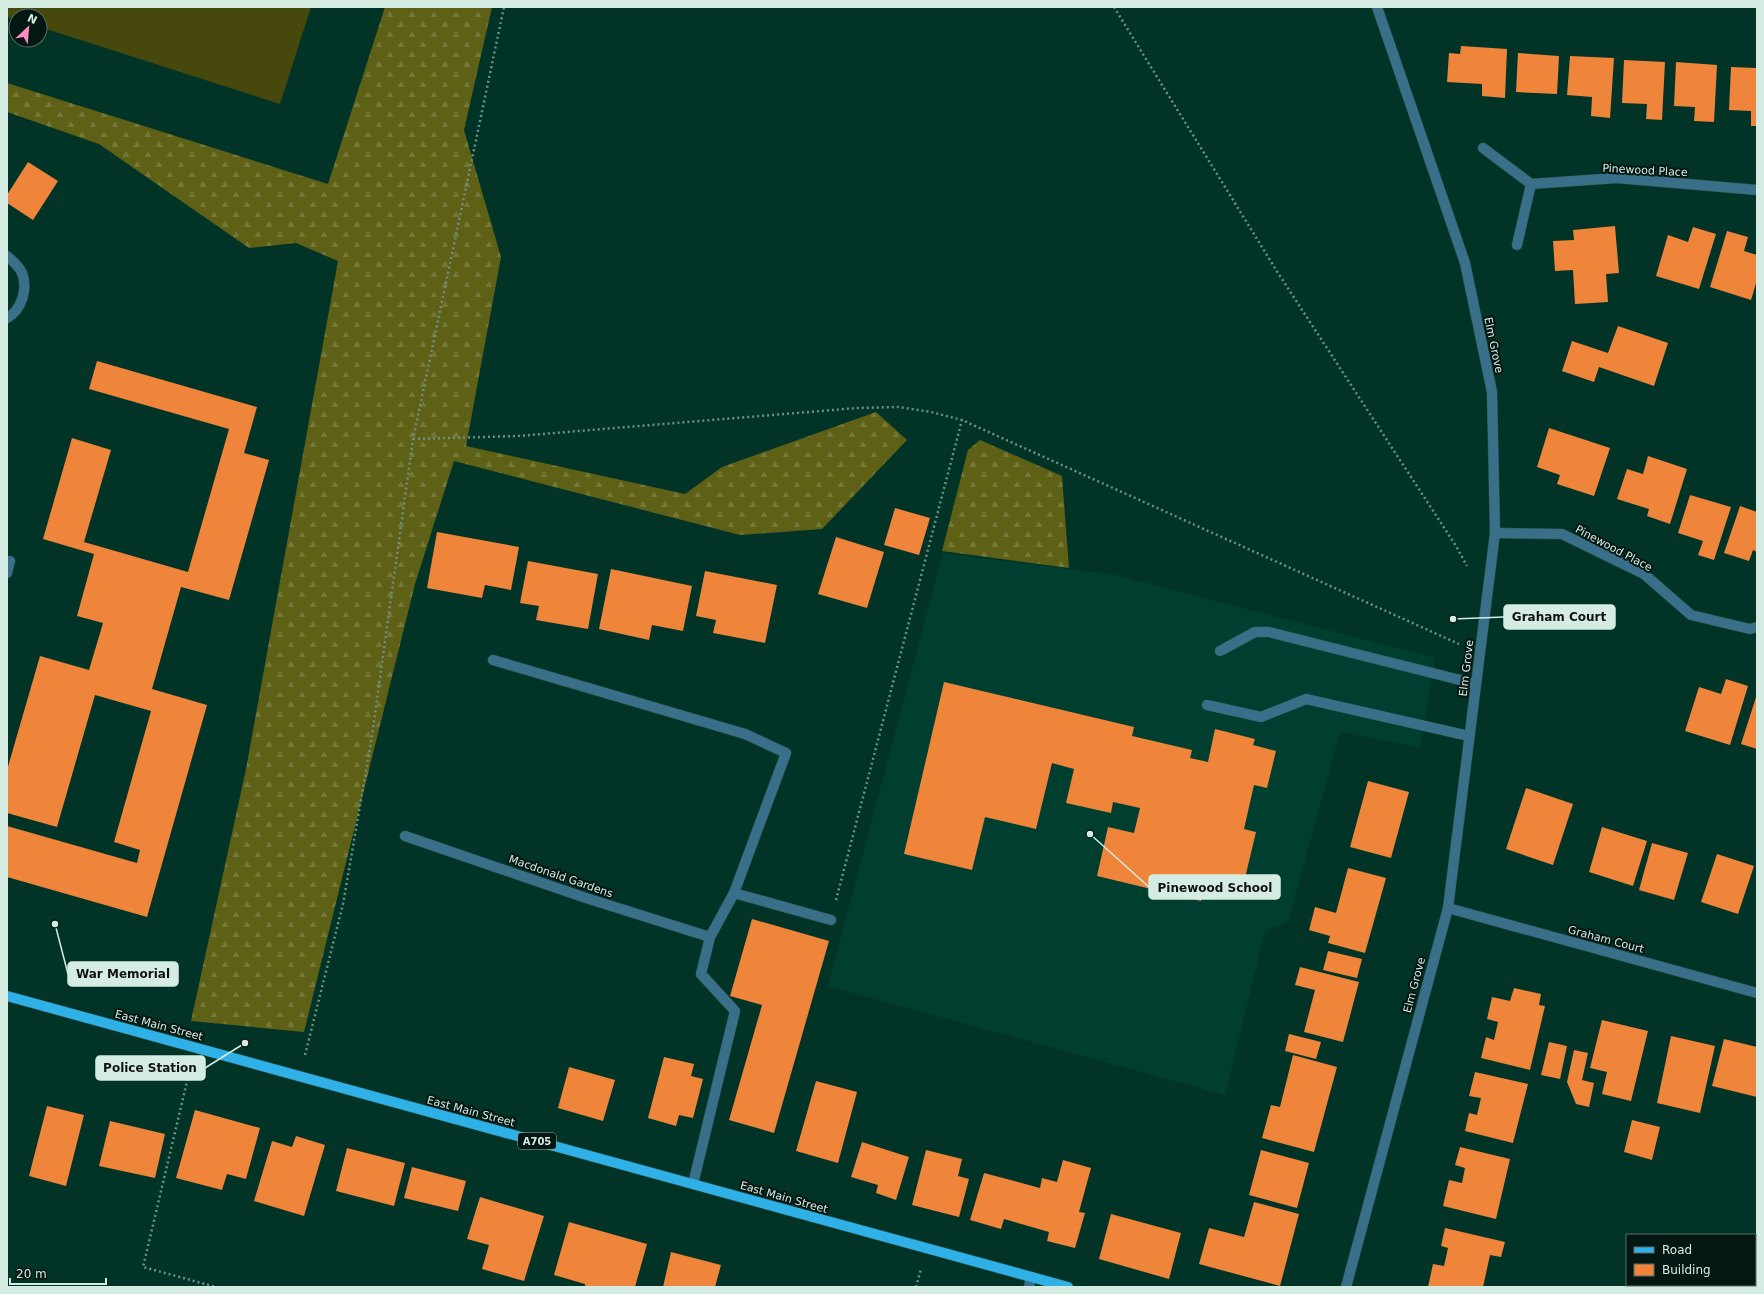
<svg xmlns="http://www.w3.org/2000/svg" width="1764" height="1294" viewBox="0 0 1764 1294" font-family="'DejaVu Sans',sans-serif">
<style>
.built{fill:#003f30}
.forest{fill:url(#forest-firs)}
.garden{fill:#46480c}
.building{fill:#ef843b}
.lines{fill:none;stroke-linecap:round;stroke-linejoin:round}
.service-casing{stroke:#245145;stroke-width:11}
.minor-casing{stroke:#245145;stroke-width:11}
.tertiary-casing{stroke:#245145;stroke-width:11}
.primary-casing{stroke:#245145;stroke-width:11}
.path{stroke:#6d9187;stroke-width:2.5;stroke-dasharray:2 3;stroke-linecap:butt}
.service{stroke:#396f89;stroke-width:10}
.minor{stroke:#396f89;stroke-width:10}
.tertiary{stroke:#396f89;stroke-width:10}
.primary{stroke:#2fb1e7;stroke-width:10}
.labels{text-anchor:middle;stroke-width:4;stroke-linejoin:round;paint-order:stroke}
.shield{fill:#051712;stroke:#97aca4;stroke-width:1}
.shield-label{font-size:10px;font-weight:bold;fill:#d5ece3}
.street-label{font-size:11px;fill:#d5ece3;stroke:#051712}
.leader{fill:none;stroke:#d5ece3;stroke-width:1.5}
.callout-dot{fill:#d5ece3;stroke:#051712;stroke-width:1.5}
.callout{fill:#d5ece3;stroke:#d5ece3;stroke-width:1.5}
.callout-label{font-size:12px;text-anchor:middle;font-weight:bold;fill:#111}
</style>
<defs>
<pattern id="forest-firs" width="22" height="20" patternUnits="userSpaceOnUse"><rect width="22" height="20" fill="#5d6015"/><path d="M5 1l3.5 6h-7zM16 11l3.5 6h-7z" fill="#737737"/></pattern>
</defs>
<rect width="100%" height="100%" fill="#023327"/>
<!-- built -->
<path class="built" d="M943,553l172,22 320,83 -15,89 -80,-15 -52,189 -23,10 -40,164 -397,-109z"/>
<!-- forest -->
<path class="forest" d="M385,7h107l-28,123 37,127 -35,189 219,48 37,-27 154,-55 31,28 -85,89 -82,6 -286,-74 -39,123 -111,448 -113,-11 55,-252 92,-508 -42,-18 -47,5 -150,-104 -92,-32v-29l321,101z
M980,440l82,36 7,92 -127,-17 26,-101z"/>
<!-- garden -->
<path class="garden" d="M7,7h304l-31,97 -240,-77v-11h-24v4l-9,-3z"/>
<!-- building -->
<path class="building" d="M1461,46l46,3 -2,49 -23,-2v-12l-35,-2 2,-29 11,1z
M1518,53l41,3 -2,38 -41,-2z
M1570,56l44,2 -4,60 -19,-2 1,-19 -25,-2z
M1624,60l41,2 -3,58 -16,-1 1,-15 -25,-1z
M1676,62l41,3 -3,57 -20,-1 1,-14 -21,-1z
M1731,67l26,1v58h-6v-15l-22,-1z
M28,162l30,19 -25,39 -26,-17v-8z
M1615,226l4,47 -13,1 2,28 -33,2 -2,-34 -18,1 -2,-30 21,-1 -1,-10z
M1693,227l23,7 -17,55 -43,-13 12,-41 20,7z
M1727,231l21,6 -4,14 13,4v25l-6,20 -41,-13z
M1618,326l50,17 -14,43 -55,-19 -5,15 -32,-11 10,-30 36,12z
M97,361l160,46 -13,46 25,7 -40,140 -48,-13 -29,102 55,16 -60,212 -140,-40v-51l130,37 3,-13 -26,-8 37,-131 -56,-16 -38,132 -50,-14v-43l33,-114 49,14 14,-47 -26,-7 17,-62 -51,-15 29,-101 39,12 -27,92 104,30 41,-143 -140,-40z
M1549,428l61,20 -16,48 -37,-12 3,-9 -23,-8z
M1648,456l39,13 -17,55 -23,-8 2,-7 -32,-10 10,-30 16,5z
M1690,495l41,12 -17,53 -16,-5 5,-14 -25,-8z
M1740,506l17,6v40l-4,-2 -4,11 -25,-8z
M895,508l35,10 -11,37 -35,-10z
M437,532l82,15 -8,43 -26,-5 -3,13 -55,-10z
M836,537l48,15 -17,56 -49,-14z
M528,561l70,13 -10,55 -52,-9 3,-14 -19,-3z
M611,569l81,17 -9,45 -31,-6 -3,15 -50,-11z
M705,571l72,14 -12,58 -52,-10 3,-13 -20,-4z
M1726,679l22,7 -18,59 -45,-14 14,-44 22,7z
M944,682l190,45 -2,9 60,14 -2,8 18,4 7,-33 40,10 -2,6 23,6 -9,37 -13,-3 -10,44 12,3 -15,63 -36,-9 -4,15 -104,-25 11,-49 26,6 6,-25 -27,-6 -2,11 -45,-10 8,-34 -22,-6 -16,66 -51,-12 -13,53 -68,-16z
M1757,694v55l-16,-5z
M1368,781l41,11 -18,66 -41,-11z
M1526,788l47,16 -20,61 -47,-16z
M1602,827l45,14 -14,45 -44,-14z
M1652,843l36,10 -14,47 -35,-10z
M1717,854l37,12 -16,48 -37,-12z
M1348,868l38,10 -21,75 -37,-10 2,-7 -21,-6 6,-23 21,6z
M752,919l77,22 -55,192 -45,-13 33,-115 -32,-9z
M1328,951l34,8 -5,19 -34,-8z
M1300,967l59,15 -16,60 -39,-10 11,-42 -20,-5z
M1514,988l27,6 -2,11 6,1 -15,64 -49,-12 5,-21 8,3 4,-18 -11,-3 5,-22 18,4z
M1602,1020l46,11 -17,70 -29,-7 5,-22 -17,-4z
M1289,1034l32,8 -5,17 -31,-8z
M1671,1036l44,10 -15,67 -43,-10z
M1724,1039l33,8v50l-45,-11z
M1549,1042l18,4 -7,33 -19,-4z
M1574,1050l14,3 -6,27 12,3 -5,24 -13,-3 -9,-22z
M1293,1055l44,12 -23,85 -52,-14 9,-33 9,2z
M664,1057l30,7 -3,12 12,3 -10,39 -14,-3 -3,11 -28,-8z
M569,1067l46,13 -12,41 -45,-13z
M1475,1072l53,12 -15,59 -48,-12 4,-18 8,2 4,-17 -12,-2z
M816,1081l41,11 -19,71 -42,-12z
M47,1106l37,9 -18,71 -37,-10z
M195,1110l65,18 -14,51 -19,-5 -5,16 -46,-12z
M1632,1120l28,7 -8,33 -28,-8z
M110,1121l55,13 -10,44 -56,-12z
M296,1136l29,9 -21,71 -50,-15 18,-60 20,6z
M862,1142l47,15 -13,43 -20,-7 2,-8 -27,-8z
M1460,1147l50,12 -14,60 -53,-13 6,-26 13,3 3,-15 -10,-3z
M347,1148l58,15 -11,43 -58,-15z
M926,1150l36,9 -4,17 11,3 -10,38 -47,-12z
M1261,1150l48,13 -12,45 -48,-13z
M1063,1160l28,8 -12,44 6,1 -10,35 -28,-7 2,-9 -45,-13 -3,10 -31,-9 14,-47 56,15 2,-10 15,4z
M412,1167l54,14 -8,30 -54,-13z
M480,1197l64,19 -20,65 -42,-12 7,-24 -22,-6z
M1254,1202l45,12 -19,72 -81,-22 10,-36 35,9z
M1111,1214l70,19 -12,46 -70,-20z
M569,1222l78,22 -12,43h-50v-3l-31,-9z
M1445,1228l60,14 -4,15 -11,-2 -7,32h-55l5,-23 11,2 4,-18 -7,-2z
M671,1252l50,13 -6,22h-52z"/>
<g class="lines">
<defs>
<path id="service" d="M1220,651l35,-19h14l207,52
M493,660l252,74 41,19 -52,140
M1207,705l54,12 45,-18 163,37"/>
<path id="minor" d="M1483,148l48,36 86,-6 140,12
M1517,245l14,-61
M7,256c6,5 12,10 15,17 6,15 0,37 -15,45
M1495,533l67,1 82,40 47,41 59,14 7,-2
M7,573l3,-12
M405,836l181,62 124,39
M1448,908l309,85
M693,1184l42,-173 -34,-37 9,-37 24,-44 97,27
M1029,1287l2,-10"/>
<path id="tertiary" d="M1346,1287l102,-379 47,-375 -3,-141 -27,-129 -88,-256"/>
<path id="primary" d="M7,996l1061,291"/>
</defs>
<!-- service casing -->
<use href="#service" class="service-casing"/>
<!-- minor casing -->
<use href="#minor" class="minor-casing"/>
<!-- tertiary casing -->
<use href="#tertiary" class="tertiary-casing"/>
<!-- primary casing -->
<use href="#primary" class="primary-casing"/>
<!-- path -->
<path class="path" d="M1114,7l164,266 178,273 11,20
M413,439l105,-3 339,-28 42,-1 32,5 31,8 497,224
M836,900l126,-480
M305,1055l38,-151 29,-168 41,-297 91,-432
M190,1069l-47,198 73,20
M916,1287l5,-18"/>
<!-- service -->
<use href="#service" class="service"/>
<!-- minor -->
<use href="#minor" class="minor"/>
<!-- tertiary -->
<use href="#tertiary" class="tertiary"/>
<!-- primary -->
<use href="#primary" class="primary"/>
</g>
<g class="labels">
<!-- shield labels -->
<rect class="shield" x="518" y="1133" width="38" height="16" rx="3"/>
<g class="shield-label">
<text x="537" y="1145">A705</text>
</g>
<!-- street labels -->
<g class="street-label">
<text transform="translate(1645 170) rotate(3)" y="4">Pinewood Place</text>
<text transform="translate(1494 345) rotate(78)" y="4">Elm Grove</text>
<text transform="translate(1614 548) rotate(28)" y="4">Pinewood Place</text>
<text transform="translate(1466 668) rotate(-83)" y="4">Elm Grove</text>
<text transform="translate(561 876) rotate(19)" y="4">Macdonald Gardens</text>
<text transform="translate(1606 939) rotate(15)" y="4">Graham Court</text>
<text transform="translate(1414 985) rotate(-75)" y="4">Elm Grove</text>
<text transform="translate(159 1025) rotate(15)" y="4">East Main Street</text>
<text transform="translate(471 1111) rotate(15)" y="4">East Main Street</text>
<text transform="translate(784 1197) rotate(16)" y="4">East Main Street</text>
</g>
</g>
<!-- callouts -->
<path class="leader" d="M1453 619L1504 617M1090 834L1149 887M55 924L68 974M245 1043L205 1068"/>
<g class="callout-dot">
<circle cx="1453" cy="619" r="4"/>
<circle cx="1090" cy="834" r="4"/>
<circle cx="55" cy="924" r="4"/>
<circle cx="245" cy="1043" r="4"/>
</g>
<g class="callout">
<rect x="1504" y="605" width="111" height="24" rx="4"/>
<rect x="1149" y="875" width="131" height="24" rx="4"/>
<rect x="68" y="962" width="110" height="24" rx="4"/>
<rect x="96" y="1056" width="109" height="24" rx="4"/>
</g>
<g class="callout-label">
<text x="1559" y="621">Graham Court</text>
<text x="1215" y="892">Pinewood School</text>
<text x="123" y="978">War Memorial</text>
<text x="150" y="1072">Police Station</text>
</g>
<!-- border -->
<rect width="1764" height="1294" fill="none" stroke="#d5ece3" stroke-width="16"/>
<!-- legend -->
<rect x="1626" y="1234" width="130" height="52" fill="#051712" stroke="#586c66"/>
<rect x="1634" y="1247" width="20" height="6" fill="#2fb1e7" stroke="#586c66"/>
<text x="1662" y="1254" font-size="12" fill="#d5ece3">Road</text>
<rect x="1634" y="1264" width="20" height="12" fill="#ef843b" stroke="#586c66"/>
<text x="1662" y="1274" font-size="12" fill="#d5ece3">Building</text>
<!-- north arrow -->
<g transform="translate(28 28) rotate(26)"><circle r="19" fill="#051712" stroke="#586c66"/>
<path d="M0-3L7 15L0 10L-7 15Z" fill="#fc8fc2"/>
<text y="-6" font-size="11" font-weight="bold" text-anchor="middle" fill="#d5ece3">N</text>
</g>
<!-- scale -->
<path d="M10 1278v6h96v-6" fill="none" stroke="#d5ece3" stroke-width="2"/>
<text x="16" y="1278" font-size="12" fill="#d5ece3" stroke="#051712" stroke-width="3" paint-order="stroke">20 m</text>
</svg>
